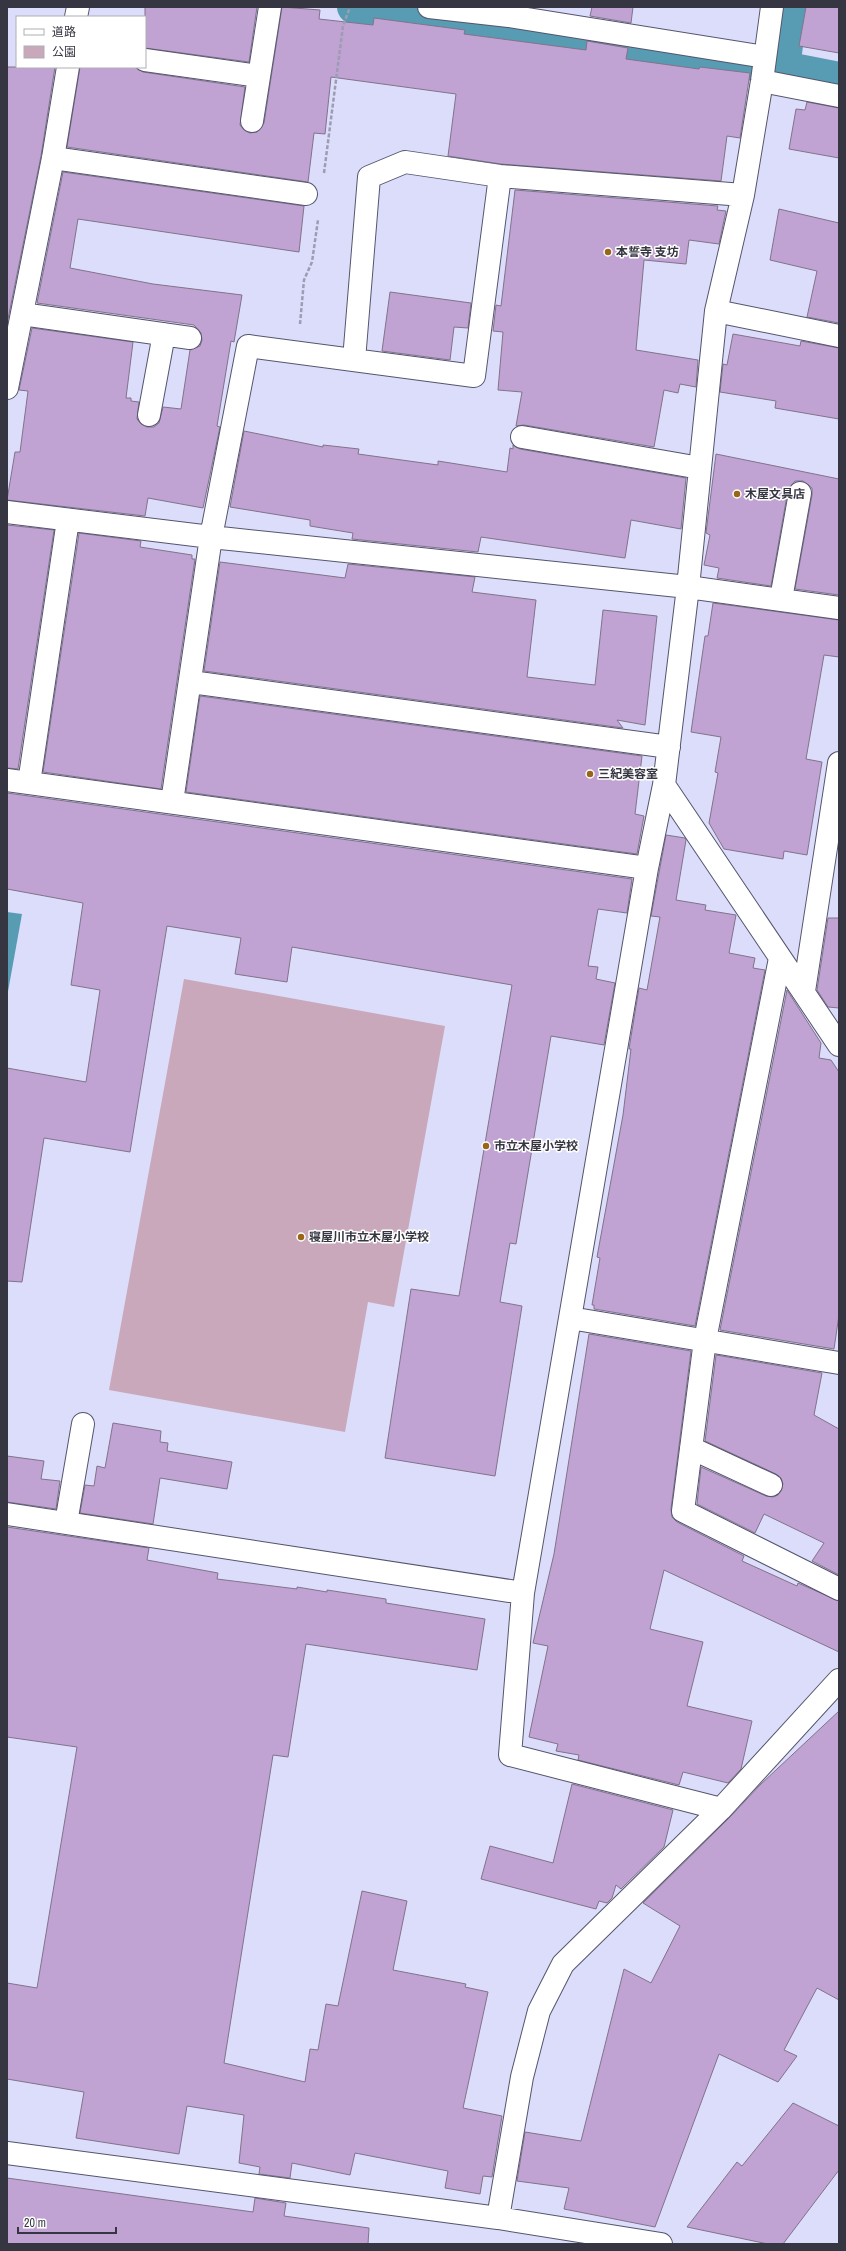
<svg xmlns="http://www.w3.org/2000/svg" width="846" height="2251" viewBox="0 0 846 2251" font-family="'Archivo Narrow','Noto Sans JP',sans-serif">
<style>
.green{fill:#c9a8bb}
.water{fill:#579cb3}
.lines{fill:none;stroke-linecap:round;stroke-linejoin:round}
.canal{stroke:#579cb3;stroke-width:34}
.building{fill:#c0a2d3;stroke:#82738b}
.minor-casing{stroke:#54556d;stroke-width:24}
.path{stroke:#9c9db3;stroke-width:2.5;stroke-dasharray:4 2;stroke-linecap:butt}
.minor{stroke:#fff;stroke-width:22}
.poi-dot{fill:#976618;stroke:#fff;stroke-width:1.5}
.labels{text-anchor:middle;stroke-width:3;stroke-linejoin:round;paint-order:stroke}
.poi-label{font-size:12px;font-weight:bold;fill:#353641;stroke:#fff;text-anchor:start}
</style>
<rect width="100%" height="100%" fill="#dbddfa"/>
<!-- green -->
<path class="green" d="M184,979l261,47 -51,281 -26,-5 -23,130 -236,-42z"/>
<!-- water -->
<path class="water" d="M7,912l15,2 -15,83z"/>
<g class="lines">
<!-- canal -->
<path class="canal" d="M354,7l429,61 56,11
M783,68l8,-61"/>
</g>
<!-- building -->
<path class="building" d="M145,7h112l-8,55 -104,-14z
M282,7l38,3 -1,9 54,6 1,-7 91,12 -1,4 122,16 1,-9 41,7 -2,11 73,10 1,-2 50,6 -10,65 -13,-2 -6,45 -220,-17 -53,-8 8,-62 -125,-17 -6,57 -11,-1 -6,49 -241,-35 13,-80h55l8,5 102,15 -5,38 4,5 6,3 7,-1 7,-9z
M592,7h41l-2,16 -41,-7z
M806,7h33v46l-40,-7z
M7,67h48l-14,89 -34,168z
M807,102l32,6v50l-50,-9 7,-40 9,1z
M63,172l241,34 -5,46 -221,-33 -8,49 83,16 89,11 -8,47 -3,-1 -14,85 3,1 -17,81 -55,-10 -3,18 -138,-16 8,-48h5l8,-61 -9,-1 13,-62 101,14 -7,56h5v3l8,1 -2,17 4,5 6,3h7l5,-4 4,-16 18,2 9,-59 10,-4 2,-6 -1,-7 -7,-8 -157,-22z
M515,190l203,16 -1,4 9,1 -7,33 -30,-4 -3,24 -42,-4 -8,90 62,10 -2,27 -16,-3 -2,9 -14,-3 -10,57 -130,-22 -8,1 6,-34 -24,-2 5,-58 -10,-1 3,-26 5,1z
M779,209l60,14v100l-32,-6 10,-46 -47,-11z
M390,292l81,11 -3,25 -14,-1 -4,33 -68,-9z
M733,334l67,12 1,-5 38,7v71l-64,-11 1,-7 -56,-9 3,-28 4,1z
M244,431l79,16v-2l36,4 -1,5 80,11v-4l69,11 3,-24 3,1v-4l7,4 166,29 -5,51 -50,-9 -6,38 -144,-21 -3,15 -126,-13 1,-6 -43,-7v-6l-80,-13z
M716,454l123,25v116l-44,-6 17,-94v-7l-9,-7h-8l-7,9 -17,96 -54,-8 2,-10 -15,-3 6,-30 -4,-2z
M7,525l47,5 -36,239 -11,-1z
M79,533l62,8 -1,6 52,8v4h3l-34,230 -118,-17z
M220,562l125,16 3,-14 127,13 -3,15 64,8 -9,77 68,8 8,-75 54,6 -12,109 -28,-5 6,8 -419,-57z
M713,603l126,17v37l-15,-2 -18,104 16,3 -15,93 -23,-4 -1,8 -59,-10 -15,-26 9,-50 -3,-1 6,-35 -30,-5 14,-96h3z
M200,696l442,60 -7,58 9,2 -7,38 -451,-62z
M7,793l625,86 -5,34 -29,-4 -10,57 10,1 -2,12 19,4 -11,62 -53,-9 -35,208 -6,-1 -10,59 22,4 -27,170 -110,-18 26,-169 48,7 53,-311 -220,-38 -5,35 -52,-8 6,-36 -74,-12 -37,226 -86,-14 -22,144 -15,-1v-213l79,14 14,-92 -29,-5 12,-82 -76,-14z
M666,835l19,3 1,2 -10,60 30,5 -1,5 31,5 -7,38 26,5 -2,10 12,2 -70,356 -101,-17v-4h-2l8,-47 -3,-1 26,-142 8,-66h-2l10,-61 8,2 13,-73 -9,-1z
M828,918h11v90l-11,-1 -11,-17z
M787,990l34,53 -2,15 12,2 8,12v243l-5,34 -114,-19z
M589,1334l102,17 -20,158 1,8 5,5 67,34 -2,5 55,25 1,-3 41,18v51l-175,-82 -14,59 53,13 -16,64 65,15 -11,48 -13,14 -45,-11 -4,13 -101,-25 1,-5 -23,-4 2,-7 -29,-7 19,-91 -15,-3 21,-89z
M716,1355l106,18 -8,42 25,14v146l-27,-14 12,-18 -60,-29 -9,19 -58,-29 4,-37 65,29 7,1 5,-2 5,-11 -2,-6 -5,-4 -71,-33z
M113,1423l48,8 -1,11 8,1 -1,8 65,11 -5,27 -67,-11 -7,46 -73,-11 5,-28 9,1 3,-20 8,2z
M7,1456l37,5 -3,18 19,2 -4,28 -49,-7z
M7,1527l142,21 -2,12 71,13 -1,6 80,10v-2l30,5v-2l59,9v4l99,16 -8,51 -171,-26 -18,113 -15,-2 -49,308 81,19 5,-33 8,1 8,-46 12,2 24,-115 45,10 -14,69 73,14 -1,3 23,5 -25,116 39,8 -10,61 -9,-1 -3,18 -35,-6 3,-17 -93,-18 -5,22 -58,-12 -2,15 -31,-4 1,-7 -21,-4 5,-48 -57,-9 -8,48 -103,-16 8,-46 -77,-13v-96l30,5 40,-241 -70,-10z
M839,1711v289l-22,-12 -33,62 13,6 -19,26 -59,-28 -64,173 -91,-18 5,-21 -52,-7 8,-49 56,9 43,-172 27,14 29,-57 -37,-23 87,-86 31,-33z
M572,1784l101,26 -9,37 -43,42 -5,-4 -4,13 -5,5 -8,-2 -3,8 -115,-30 9,-33 63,17z
M793,2103l46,23v44l-56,74h-15l-81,-17 50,-65 5,4z
M7,2178l246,34 2,-14 31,5 -2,13 85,12 -1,16h-361z"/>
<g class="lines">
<defs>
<path id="minor" d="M429,7l80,9 256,41
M772,7l-10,74 -19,114 -27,116 -28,276 -24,198 175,260
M76,17l2,-10
M145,60l114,16
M762,81l77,15
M252,121l18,-114
M53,158l253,36
M716,311l123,25
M22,314l168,24
M354,360l15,-183 36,-15 95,14 243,19
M7,388l46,-230 15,-91
M149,415l15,-81
M522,437l178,31
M7,512l204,25 477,50 151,21
M68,520l-39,263 618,85
M781,599l19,-106
M191,682l478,65
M7,780l22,3
M664,785l-17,83 -124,725 -13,162 211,54
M172,802l39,-265 37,-191 226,30 26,-200
M780,958l-75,382 -22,171 156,78
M804,991l35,-228
M570,1318l269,45
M691,1448l80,37
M7,1514l516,79
M66,1523l17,-99
M7,2153l491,65 163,26
M498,2218l24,-141 17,-66 24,-47 158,-155 118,-129"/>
</defs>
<!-- minor casing -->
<use href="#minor" class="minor-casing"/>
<!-- path -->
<path class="path" d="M324,173l19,-147 7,-19
M300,324l4,-44 8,-18 6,-42"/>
<!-- minor -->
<use href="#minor" class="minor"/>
</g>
<!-- markers -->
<g class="poi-dot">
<circle cx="608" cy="252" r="4"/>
<circle cx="737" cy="494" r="4"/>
<circle cx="590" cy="774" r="4"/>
<circle cx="486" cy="1146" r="4"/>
<circle cx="301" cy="1237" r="4"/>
</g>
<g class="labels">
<!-- poi labels -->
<g class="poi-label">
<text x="616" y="256">本誓寺 支坊</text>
<text x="745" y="498">木屋文具店</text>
<text x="598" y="778">三紀美容室</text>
<text x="494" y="1150">市立木屋小学校</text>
<text x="309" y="1241">寝屋川市立木屋小学校</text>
</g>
</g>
<!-- border -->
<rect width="846" height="2251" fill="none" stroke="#353641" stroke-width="16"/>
<!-- legend -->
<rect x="16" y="16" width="130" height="52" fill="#ffffff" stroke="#aeafb3"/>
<rect x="24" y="29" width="20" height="6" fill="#ffffff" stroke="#aeafb3"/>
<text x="52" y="36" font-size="12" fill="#353641">道路</text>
<rect x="24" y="46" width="20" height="12" fill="#c9a8bb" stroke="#aeafb3"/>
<text x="52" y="56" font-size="12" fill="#353641">公園</text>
<!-- scale -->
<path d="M18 2227v6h98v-6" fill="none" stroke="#353641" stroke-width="2"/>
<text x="24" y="2227" font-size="12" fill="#353641" stroke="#ffffff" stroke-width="3" paint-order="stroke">20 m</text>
</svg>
